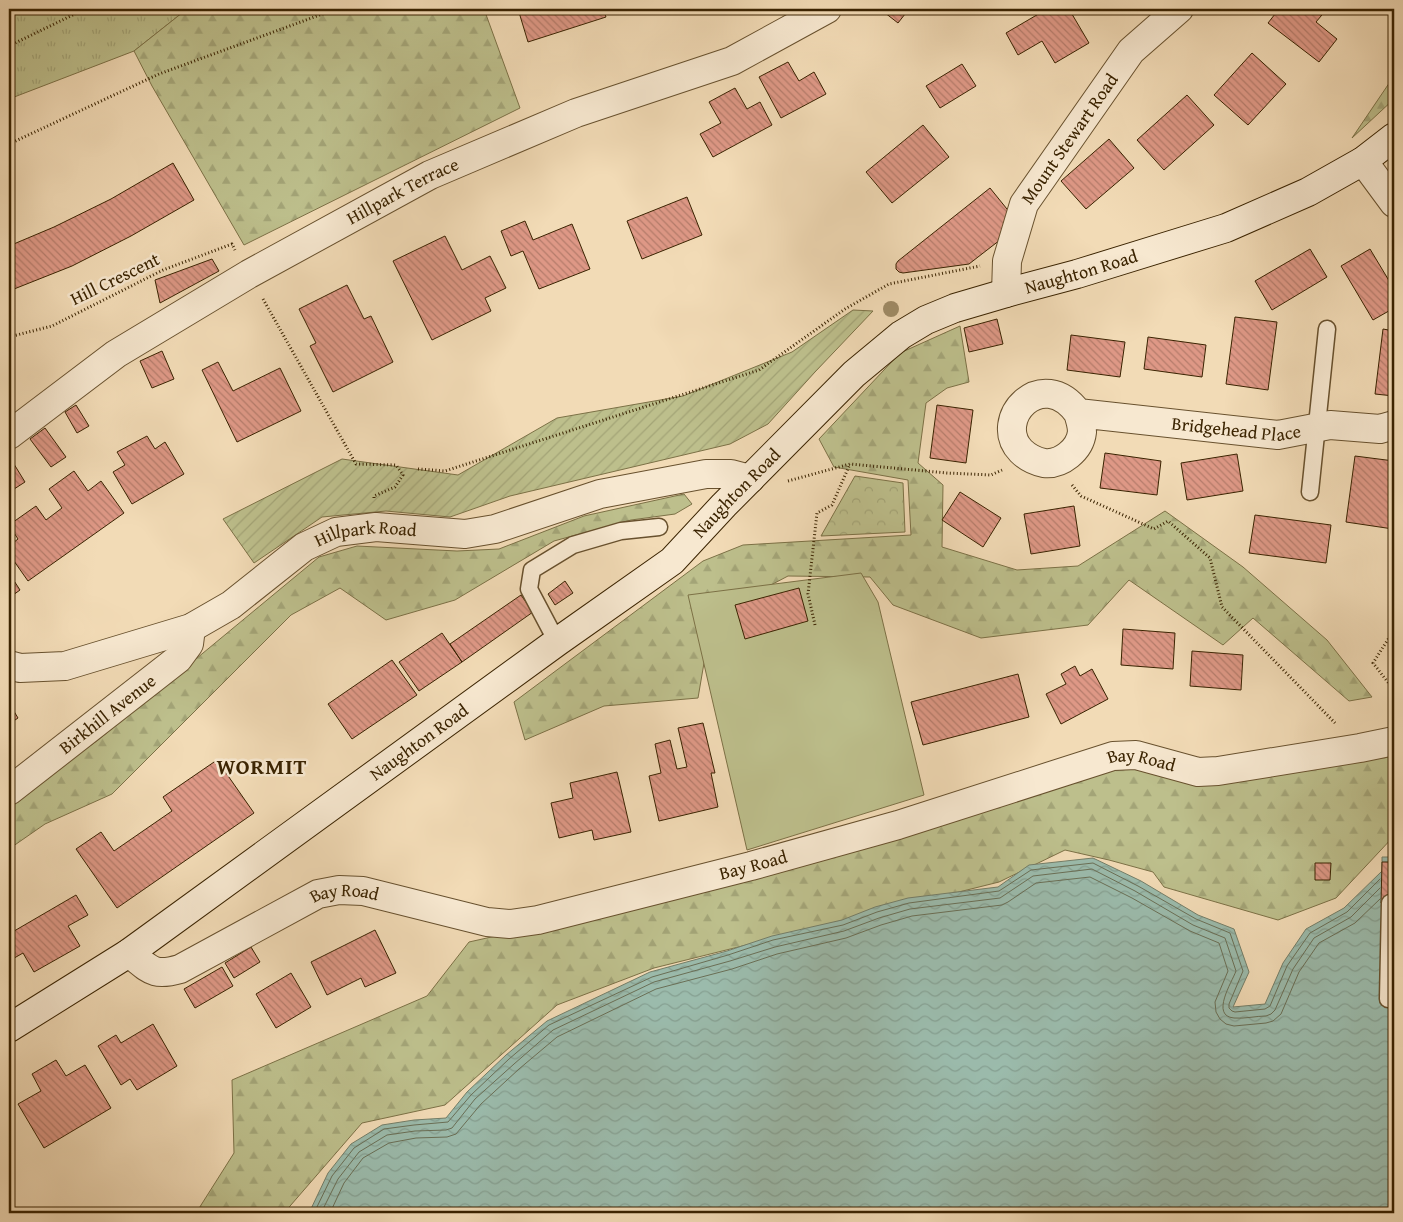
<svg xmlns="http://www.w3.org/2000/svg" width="1403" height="1222" viewBox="0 0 1403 1222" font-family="'Gentium Book Plus',serif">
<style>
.grass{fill:url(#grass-tufts);stroke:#7c7146}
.forest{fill:url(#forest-firs);stroke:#7c7146}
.park{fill:url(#park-crowns);stroke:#7c7146}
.garden{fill:url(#garden-furrows);stroke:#7c7146}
.pitch{fill:#bdbf8c;stroke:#7c7146}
.water{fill:url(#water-waves);stroke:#747e68}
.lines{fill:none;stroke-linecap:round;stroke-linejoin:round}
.shore{stroke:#6a6f56;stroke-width:1}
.building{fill:url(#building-back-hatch);stroke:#3a2301}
.lane-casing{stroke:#68512e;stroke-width:19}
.street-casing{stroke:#68512e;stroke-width:30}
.secondary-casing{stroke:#3a2301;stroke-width:30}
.path{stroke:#3a2301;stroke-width:3;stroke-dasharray:1 2.5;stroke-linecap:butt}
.lane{stroke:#f7e8d0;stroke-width:16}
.street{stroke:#f7e8d0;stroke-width:28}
.secondary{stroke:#f7e8d0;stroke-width:28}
.tree{fill:#9f8b66}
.labels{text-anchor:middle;stroke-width:5;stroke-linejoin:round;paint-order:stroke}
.street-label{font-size:18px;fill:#3a2301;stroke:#f7e8d0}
.district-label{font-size:22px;font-weight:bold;letter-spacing:1px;fill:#3a2301;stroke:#f7e8d0}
</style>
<defs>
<pattern id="grass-tufts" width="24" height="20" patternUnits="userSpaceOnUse" patternTransform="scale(1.25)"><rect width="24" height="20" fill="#bdbf8c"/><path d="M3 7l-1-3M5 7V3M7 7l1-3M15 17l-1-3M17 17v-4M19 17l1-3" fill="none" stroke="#a3a477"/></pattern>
<pattern id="forest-firs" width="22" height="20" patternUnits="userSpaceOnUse" patternTransform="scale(1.25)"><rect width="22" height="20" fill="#bdbf8c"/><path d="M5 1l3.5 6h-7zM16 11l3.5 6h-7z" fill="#a3a477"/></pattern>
<pattern id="park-crowns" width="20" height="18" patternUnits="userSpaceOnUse" patternTransform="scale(1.25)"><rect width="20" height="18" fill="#bdbf8c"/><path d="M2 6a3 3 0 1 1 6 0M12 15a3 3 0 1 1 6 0" fill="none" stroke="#a3a477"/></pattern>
<pattern id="garden-furrows" width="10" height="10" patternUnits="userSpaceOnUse" patternTransform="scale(1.25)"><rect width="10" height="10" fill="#bdbf8c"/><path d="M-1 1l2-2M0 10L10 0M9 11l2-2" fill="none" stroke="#a3a477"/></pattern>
<pattern id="water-waves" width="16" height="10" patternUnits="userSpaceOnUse" patternTransform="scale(1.25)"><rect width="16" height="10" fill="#9bbbac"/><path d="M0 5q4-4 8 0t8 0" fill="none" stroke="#86a092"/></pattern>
<pattern id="building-back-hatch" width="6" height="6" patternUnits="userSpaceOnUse" patternTransform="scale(1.25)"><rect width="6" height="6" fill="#de9886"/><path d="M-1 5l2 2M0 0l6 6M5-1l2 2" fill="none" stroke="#b57c6b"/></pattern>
</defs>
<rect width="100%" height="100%" fill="#f2dbb6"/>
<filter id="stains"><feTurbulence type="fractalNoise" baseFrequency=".004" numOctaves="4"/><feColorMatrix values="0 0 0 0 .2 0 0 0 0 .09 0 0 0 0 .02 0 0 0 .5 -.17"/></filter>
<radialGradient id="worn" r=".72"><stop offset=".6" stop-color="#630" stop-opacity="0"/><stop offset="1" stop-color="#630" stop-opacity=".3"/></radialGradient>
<!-- grass -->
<path class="grass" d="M9,9h178l-53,42 -125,48z"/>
<!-- forest -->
<path class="forest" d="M187,9h297l36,99 -276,137 -92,-159 -18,-35z
M1394,76v23l-42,39z
M960,326l9,56 -22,6 -21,15 -8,60 25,22 -1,62 75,23 61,-4 87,-55 78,56 84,73 45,57 -23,4 -96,-83 -30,27 -94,-65 -41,45 -107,13 -88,-33 -23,-28 -82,-1 -76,40 -14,82 -94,8 -79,34 -11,-38 189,-141 40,-16 168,-10 -3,-55 -74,-13 -15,-28 81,-86z
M684,494l8,10 -17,10 -44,6 -77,21 -99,59 -69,20 -46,-32 -49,27 -179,179 -67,30 -36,25v-45l89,-64 221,-183 38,-11 100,5 42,-2 85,-33z
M1394,751v85l-58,62 -58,22 -114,-33 -11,-15 -44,-12 -44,-10 -66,32 -345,86 -97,37 -112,100 -83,18 -78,90h-88l38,-60 -2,-73 195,-84 42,-54 192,-43 437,-130z"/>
<!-- park -->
<path class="park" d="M855,476l48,7 2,49 -84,4z"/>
<!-- garden -->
<path class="garden" d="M853,310l20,1 -58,61 -47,52 -38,20 -220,52 -60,21 -64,-6 -64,6 -68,46 -31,-44 119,-60 116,16 99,-57 126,-22 109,-44z"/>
<!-- pitch -->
<path class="pitch" d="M861,573l17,29 46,193 -177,55 -59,-255z"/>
<!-- water -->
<path class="water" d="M1382,857h12v356h-1085l19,-40 23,-29 31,-19 32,-5 32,-2 21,-26 39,-37 41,-34 103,-49 77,-21 45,-15 70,-16 33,-13 33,-9 90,-11 31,-22 64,-7 48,23 57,34 36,14 15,43 -16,35 32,-3 18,-41 23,-34 38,-21 38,-37z"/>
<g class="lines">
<!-- shore -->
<path class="shore" d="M314,1213l18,-37 22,-28 30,-19 30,-4 34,-3 23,-27 38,-36 40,-34 103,-48 76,-22 45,-15 70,-15 34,-13 32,-9 90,-12 32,-21 62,-7 45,23 58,33 34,14 13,38 -14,33v4l3,3 3,1 30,-3 5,-3 17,-40 23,-33 37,-21 33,-33
M321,1213l17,-34 21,-27 28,-17 28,-4 31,-1 6,-2 23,-29 39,-35 39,-34 101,-48 76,-21 45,-14 69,-16 35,-13 31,-9 90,-11 33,-22 59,-7 43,22 58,34 32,13 11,33c-4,11 -26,45 -2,47 10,1 22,-2 32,-2l5,-2 4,-4 18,-41 21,-31 37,-21 29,-29
M330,1213l14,-30 19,-25 26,-15 27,-5 31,-1 9,-3 25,-30 38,-35 38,-32 99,-48 76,-20 45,-15 69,-16 35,-13 31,-9 90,-11 6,-3 28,-19 54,-6 42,21 58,33 29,12 9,28 -13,31 1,10 4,7 6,5 8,2 32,-3 7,-2 8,-7 18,-42 20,-29 36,-20 25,-24"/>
</g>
<!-- building -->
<path class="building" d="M518,9h85l3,8 -78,25z
M880,9h29l-11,14z
M1047,9h22l20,34 -34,20 -13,-22 -24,14 -12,-22z
M1279,9h48l-11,13 21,17 -18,23 -51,-39z
M1252,53l34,31 -38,41 -34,-30z
M788,62l11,19 15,-9 12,22 -45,24 -22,-41z
M962,64l14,22 -36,22 -14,-22z
M735,88l12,21 13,-7 12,23 -59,32 -13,-23 21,-11 -12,-21z
M1187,95l27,30 -50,45 -27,-30z
M923,125l26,32 -57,46 -26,-31z
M1109,139l25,29 -48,41 -25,-28z
M173,163l21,37 -63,36 -59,30 -63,25v-45l45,-19 57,-28z
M990,188l21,26 -11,26 -31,24 -66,9 -4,-1 -3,-3v-5l2,-3z
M687,197l15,38 -60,24 -15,-38z
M525,221l8,19 39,-16 18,45 -51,20 -16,-38 -12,5 -10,-25z
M445,236l17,34 28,-14 16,32 -21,10 6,13 -59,29 -39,-79z
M1310,249l17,28 -55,33 -17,-29z
M1370,249l24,40v19l-21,12 -32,-54z
M212,259l7,12 -59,32 -5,-23z
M347,285l17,34 7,-3 22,46 -60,30 -23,-46 6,-3 -17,-34z
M1235,317l42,5 -9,68 -42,-6z
M997,319l6,25 -34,8 -5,-24z
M1383,329l11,2v65l-19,-2z
M1071,335l54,7 -5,35 -53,-7z
M1148,337l58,8 -4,32 -58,-8z
M162,351l12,28 -22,9 -12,-27z
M218,362l15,29 47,-23 21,43 -64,31 -35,-72z
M76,405l13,21 -12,7 -12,-21z
M937,405l36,5 -7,53 -36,-5z
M45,428l21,29 -15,10 -21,-28z
M147,436l8,13 10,-7 19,32 -52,30 -19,-32 12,-7 -8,-13z
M1105,453l56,8 -4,34 -57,-7z
M1237,454l6,37 -56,9 -6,-37z
M9,456l16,26 -14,9 -2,-3z
M1355,456l39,5v55l-1,13 -47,-7z
M74,471l14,20 13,-10 23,32 -96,68 -19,-27v-8l9,-7 -9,-14 27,-19 10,14 16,-12 -13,-19z
M960,492l41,26 -18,29 -41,-27z
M1074,506l6,40 -49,8 -7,-40z
M1255,515l76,10 -5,38 -77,-10z
M9,573l11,17 -11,8z
M565,581l8,12 -18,12 -7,-11z
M799,588l9,33 -63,18 -10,-34z
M521,595l12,17 -71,50 -12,-18z
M1123,629l52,4 -2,36 -52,-4z
M442,633l20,29 -43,29 -20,-29z
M1192,651l51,4 -2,35 -51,-4z
M392,660l25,35 -65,44 -24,-35z
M1075,666l5,10 12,-7 16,30 -47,25 -15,-30 20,-10 -5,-10z
M1018,674l11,43 -106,28 -12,-43z
M9,703l9,15 -9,6z
M703,723l12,50h-4l7,34 -59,14 -10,-45 12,-3 -6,-29 15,-4 7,29 10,-2 -9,-39z
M217,760l37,53 -137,95 -41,-59 25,-17 13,19 58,-40 -9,-14z
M617,772l14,60 -37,8 -2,-10 -33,8 -8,-35 22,-5 -3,-15z
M1382,862h12v42l-13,-1z
M1315,863h16l-1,17h-15z
M76,895l12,20 -20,11 12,20 -46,26 -11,-19 -14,8v-27z
M375,930l21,43 -31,14 -4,-9 -34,17 -16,-33z
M251,947l9,15 -26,16 -9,-15z
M222,967l11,19 -38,22 -11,-19z
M291,973l20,34 -35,21 -20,-34z
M153,1024l24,42 -40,24 -7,-11 -9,6 -23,-39 18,-11 5,8z
M56,1060l10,16 19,-11 26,43 -67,40 -26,-44 23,-13 -9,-17z"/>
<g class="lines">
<defs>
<path id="lane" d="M1310,492l17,-163
M557,642l-28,-53 3,-19 41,-25 48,-14 38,-4
M1388,999l2,-96"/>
<g id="street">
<path d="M1363,161l31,42"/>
<path id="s1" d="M1006,293l1,-32 17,-57 107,-153 48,-42"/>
<path id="s2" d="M1078,413c2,6 4,13 4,19 -2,18 -21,33 -38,31 -10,-2 -16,-5 -23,-12 -30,-31 21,-87 57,-38l200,22 52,-10 50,4 14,-4"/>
<path id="s3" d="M9,435l107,-81 133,-80 181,-99 146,-62 156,-52 95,-52"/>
<path id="s4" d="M9,665l11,3 45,-2 126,-38 40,-23 73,-58 32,-15 40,-5 89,7 30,-5 105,-35 106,-20h25l19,5"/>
<path id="s5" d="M9,791l169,-132 11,-15 2,-16"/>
<path id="s6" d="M129,953c21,16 23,24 51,16l138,-75 21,-4 24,1 124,31 23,2 28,-4 213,-54 147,-41 215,-69 23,-1 62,17 20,-1 142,-23 34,-7"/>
</g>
<g id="secondary">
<path id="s7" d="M9,1028l120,-75 428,-311 115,-81 52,-56 130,-131 47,-39 25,-15 29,-12 51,-15 71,-19 149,-46 82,-36 55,-31 31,-24"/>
</g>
</defs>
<!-- lane casing -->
<use href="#lane" class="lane-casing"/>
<!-- street casing -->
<use href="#street" class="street-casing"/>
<!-- secondary casing -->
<use href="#secondary" class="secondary-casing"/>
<!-- path -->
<path class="path" d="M9,46l76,-37
M9,144l150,-70 177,-65
M263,299l93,165 40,1 7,10 -8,12 -21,9v3
M9,337l43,-11 111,-56 69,-26 3,6
M418,469l27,2 314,-101 86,-61 44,-25 91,-18
M788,481l62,-17 97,9 44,2 11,-5
M1072,485l9,11 73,33 14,-8 42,37 12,49 113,116
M815,625l-7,-31 9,-81 15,-8 18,-41
M1394,630l-21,33 21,27"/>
<!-- lane -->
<use href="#lane" class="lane"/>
<!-- street -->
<use href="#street" class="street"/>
<!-- secondary -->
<use href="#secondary" class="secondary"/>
</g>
<!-- trees -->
<circle class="tree" cx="891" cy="309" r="8"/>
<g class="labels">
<!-- street labels -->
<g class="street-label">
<text dy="6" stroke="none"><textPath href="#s1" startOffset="171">Mount Stewart Road</textPath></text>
<text dy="6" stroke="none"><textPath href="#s3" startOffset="464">Hillpark Terrace</textPath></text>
<text dy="6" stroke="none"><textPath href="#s7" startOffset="1325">Naughton Road</textPath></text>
<text transform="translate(115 279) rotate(-26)" y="6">Hill Crescent</text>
<text dy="6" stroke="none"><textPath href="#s2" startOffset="376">Bridgehead Place</textPath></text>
<text dy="6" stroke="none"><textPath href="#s7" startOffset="905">Naughton Road</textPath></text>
<text dy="6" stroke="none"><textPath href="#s4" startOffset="392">Hillpark Road</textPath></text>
<text dy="6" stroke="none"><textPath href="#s5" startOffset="125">Birkhill Avenue</textPath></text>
<text dy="6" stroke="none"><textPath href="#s7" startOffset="500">Naughton Road</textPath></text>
<text dy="6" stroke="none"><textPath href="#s6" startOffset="1066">Bay Road</textPath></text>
<text dy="6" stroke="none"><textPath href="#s6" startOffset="661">Bay Road</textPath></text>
<text dy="6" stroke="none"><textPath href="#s6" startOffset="241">Bay Road</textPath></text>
</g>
<!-- district labels -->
<g class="district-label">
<text x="262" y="774">WORMIT</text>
</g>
</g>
<!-- margin -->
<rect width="1403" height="1222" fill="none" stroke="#f2dbb6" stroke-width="30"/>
<rect x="10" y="10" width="1383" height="1202" fill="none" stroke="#3a2301" stroke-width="2.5"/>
<rect x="15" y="15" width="1373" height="1192" fill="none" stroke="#3a2301"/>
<rect width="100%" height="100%" filter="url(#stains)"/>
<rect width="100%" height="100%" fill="url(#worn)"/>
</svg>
